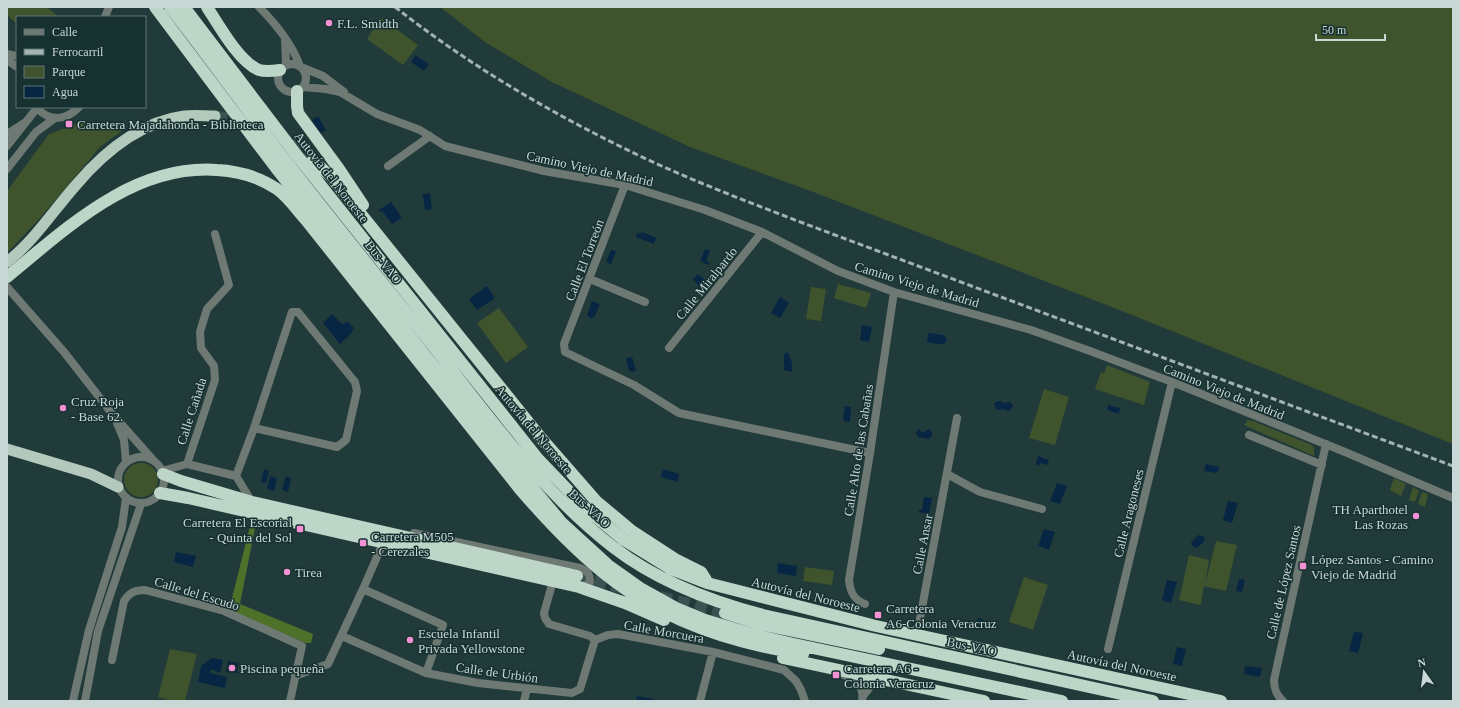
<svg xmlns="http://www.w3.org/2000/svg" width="1460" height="708" viewBox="0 0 1460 708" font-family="'Times New Roman',serif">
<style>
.green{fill:#3f532c}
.forest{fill:#4e712a}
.water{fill:#072643}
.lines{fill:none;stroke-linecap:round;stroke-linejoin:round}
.motorway-tunnel{stroke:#3a5352;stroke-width:12;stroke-dasharray:12 6;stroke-linecap:butt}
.minor{stroke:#6f7974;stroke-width:8}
.tertiary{stroke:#6f7974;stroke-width:8}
.trunk{stroke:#b2c9bc;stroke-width:11}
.motorway{stroke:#bdd6c8;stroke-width:12}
.rail{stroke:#a2b3b2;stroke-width:3;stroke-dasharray:6 3;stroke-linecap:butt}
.poi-dot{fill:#f491d4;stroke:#173130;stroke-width:1.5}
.labels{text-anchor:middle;stroke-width:3;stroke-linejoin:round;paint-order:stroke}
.poi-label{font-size:13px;fill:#c9d8d7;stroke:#173130;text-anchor:start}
.street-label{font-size:13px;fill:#c9d8d7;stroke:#173130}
</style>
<rect width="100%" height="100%" fill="#213b3a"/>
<!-- green -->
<path class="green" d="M7,7h40l12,10h-42v7l-10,-9z
M440,7h1013v437l-336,-135 -301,-116 -126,-46 -138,-65 -67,-40z
M381,18l37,27 -15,20 -36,-26z
M79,123l48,4 -27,20 -59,70 -34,36v-62l42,-57z
M838,284l33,9 -5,15 -32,-10z
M811,287l15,2 -5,32 -15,-2z
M499,308l29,39 -22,16 -29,-40z
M1107,365l43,17 -6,23 -49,-16 6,-17 3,1z
M1044,389l25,8 -14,48 -26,-7z
M1248,420l5,1 59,24 2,3v8l-70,-31z
M124 480a17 17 0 1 1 34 0a17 17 0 1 1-34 0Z
M1394,478l12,6 -5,12 -11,-6z
M1413,487l6,4 -4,11 -6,-2z
M1422,492l6,2 -3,13 -7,-3z
M1216,541l21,4 -11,46 -22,-5 -3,19 -22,-5 10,-45 20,5 -4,25z
M805,567l29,4 -2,14 -29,-4z
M1024,577l24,8 -15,45 -24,-8z
M170,649l27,5 -12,47h-12l-15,-4z"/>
<!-- forest -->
<path class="forest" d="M252,518l4,5 -16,81 73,30 -2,9h-5l-77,-33z"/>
<!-- water -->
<path class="water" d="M415,55l14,9 -5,7 -13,-9z
M318,116l8,14 -5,3 -9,-13z
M430,193l2,16 -7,1 -2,-14 -2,-1z
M391,202l11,16 -10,6 -10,-13 -2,1 -1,-2z
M642,232l14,6 -2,6 -18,-7 1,-4 4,1z
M705,249l5,2 -4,10 4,2 -2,2 -8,-4z
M611,250l4,1 1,1 -5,12 -5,-2z
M698,274c4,3 9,7 11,13 -3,4 -5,4 -9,3l-2,-5 -5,-6z
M487,286l8,12 -18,12 -8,-11z
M780,297l9,6 -9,15 -9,-5z
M592,301l8,3 -6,14 -1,-1 -2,2 -4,-4z
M332,314l10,10 6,-2 6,6 -4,7 -10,9 -17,-21z
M862,325l10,2 -3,15 -9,-2z
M928,333l16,2 3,5c-3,7 -14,3 -20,2z
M788,352l4,11v9l-8,-2v-16z
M632,357l4,13 -3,2 -4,-1 -3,-13z
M997,401h4l2,2 7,-1 3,4 -4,5 -6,-2 -6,1 -3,-6z
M1108,405l12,3 -1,6 -12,-4z
M845,406l6,1 -1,15 -7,-1z
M919,429l3,4 7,-4 3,3v4l-4,3 -10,-2 -2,-4z
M1038,456l11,4 -2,5 -7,-2 -1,3 -3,-2z
M1206,464l13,3 -2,6 -13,-2z
M264,469l5,2 -3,12 -5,-1z
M663,469l16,5 -1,8 -17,-5z
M270,476l7,2 -3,13 -7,-2z
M287,476l4,3 -3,13 -6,-2 3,-12z
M1057,483l10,3 -7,18 -10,-3z
M924,497l8,1 -3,16 -10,-2v-2h3z
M1228,501l10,2 -6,20 -9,-3z
M1044,529l11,3 -6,18 -11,-4z
M1198,535l4,1 3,2 -2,5 -7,5 -4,-2 -1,-3z
M176,552l20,4 -3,11 -19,-5z
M778,563l19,3 -1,10 -19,-3z
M1239,579l6,1 -3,12 -6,-1z
M1167,580l10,2 -6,21 -9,-3z
M980,618l6,4h4l1,4 -2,2 -9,-1 -4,-3 1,-5z
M1354,632l9,1 -5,20 -9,-2z
M1177,647l9,2 -4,17 -9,-2z
M212,658l11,2 -3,13 -9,-4 -1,4 17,4 -2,11 -27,-6 3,-16z
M228,661l10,2 -1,10 -11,-1z
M1245,666l17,2 -2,9 -16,-3z
M637,696l17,3 -1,2h-17z"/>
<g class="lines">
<!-- motorway-tunnel -->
<path class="motorway-tunnel" d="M215,116l33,8
M290,143l23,17
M577,576l46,12
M660,597l65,16"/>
<!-- minor -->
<path class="minor" d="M259,7c17,17 33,37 41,59
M285,38l1,27
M278 78a14 14 0 1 1 28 0a14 14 0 1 1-28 0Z
M301,67l22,9 21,16
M303,87l23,2 14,3 37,22 43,16 25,16 99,25 81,14 80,25 57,22 76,39 56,21 137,38 59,21 82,31 173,70 108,46
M7,134l17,-11
M388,166l42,-30
M625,185l-61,159 1,8 69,33 45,28 191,40
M590,279l55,23
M669,348l93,-116
M1249,435l73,30
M187,464l49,12 16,26
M162,471l25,-7 28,-84 -1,-14 -13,-18 -1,-16 7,-23 22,-24 -14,-51
M947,474l33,18 62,17
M236,476l18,-48 38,-116h6l57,70 2,9 -11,49 -9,7 -83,-19
M414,533l166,35c7,3 10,5 10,14l-4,3 -7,2
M553,581l-9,32 1,5 4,6 41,12 5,4 13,-5 10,-1 95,18 71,18 12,11 5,9 4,11
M363,589l80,36 -17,48
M865,604c-11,-4 -15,-12 -16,-24l21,-127 24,-161
M920,619l37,-201
M342,636l84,37 52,10 94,10 8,-4 15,-49
M1108,649l64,-267
M112,660l12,-59c6,-9 11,-11 21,-11l79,21 78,35 -12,55
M844,675c13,5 20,11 18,26
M295,676l33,-12 35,-75 20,-46
M863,696l10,-13 11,-2
M524,701l3,-12
M700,701l13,-49
M1283,701c-7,-6 -9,-12 -9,-21l52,-236"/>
<!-- tertiary -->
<path class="tertiary" d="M105,17l4,-10
M7,54l10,2
M7,60l10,7
M36,107c13,15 30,14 43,0
M7,146l30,-38
M7,169l29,-37 19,-14
M7,287l57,65 50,64 40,45
M117,423l7,17 2,22
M118 480a23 23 0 1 1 46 0a23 23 0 1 1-46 0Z
M73,701l16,-71 33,-103 4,-29
M85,701l13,-70 43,-127"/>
<!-- trunk -->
<path class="trunk" d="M7,262c28,-22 46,-51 69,-77 28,-33 64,-63 108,-69 10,-1 21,0 31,0
M7,449l84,25 27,13"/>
<!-- motorway -->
<path class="motorway" d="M155,7l121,161 210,264 76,91 47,43 31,22 36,20 29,12 50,15 39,9 268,57
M170,7c39,50 76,102 115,153 49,63 99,125 149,187 55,70 108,145 179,200 44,34 96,54 150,68l390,86
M184,7l111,146 243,306 46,48 40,33 47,29 36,14 169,43 345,75
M207,7c11,17 32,55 52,63 7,2 14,1 21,0
M297,91v15l1,7 41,56 24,36
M313,160l19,18 209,260 55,63 36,30 43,28 26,13 5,8
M7,277c60,-49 126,-113 210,-107 21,1 42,7 60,19 11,8 20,21 29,31l213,268c29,34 59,66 95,93 55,42 122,63 189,73
M163,474l18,7 71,21 325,74
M160,493l28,5 391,89 46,16 39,17
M725,613l35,11 119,25
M783,658l201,43"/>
<!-- rail -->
<path class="rail" d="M395,7c75,59 159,108 245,149 53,25 108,46 163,67l650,243"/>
</g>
<!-- markers -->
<g class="poi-dot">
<circle cx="329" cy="23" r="4"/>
<rect x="65" y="120" width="8" height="8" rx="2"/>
<circle cx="63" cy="408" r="4"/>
<circle cx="1416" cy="516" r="4"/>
<rect x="296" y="525" width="8" height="8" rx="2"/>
<rect x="359" y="539" width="8" height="8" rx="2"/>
<rect x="1299" y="562" width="8" height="8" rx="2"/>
<circle cx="287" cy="572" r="4"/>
<rect x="874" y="611" width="8" height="8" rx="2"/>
<circle cx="410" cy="640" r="4"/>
<circle cx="232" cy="668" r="4"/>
<rect x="832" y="671" width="8" height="8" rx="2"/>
</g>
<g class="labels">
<!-- poi labels -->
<g class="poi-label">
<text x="337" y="28">F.L. Smidth</text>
<text x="77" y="129">Carretera Majadahonda - Biblioteca</text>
<text x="71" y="406">Cruz Roja<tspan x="71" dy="15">- Base 62.</tspan></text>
<text x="1408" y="514" text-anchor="end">TH Aparthotel<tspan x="1408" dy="15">Las Rozas</tspan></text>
<text x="292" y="527" text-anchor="end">Carretera El Escorial<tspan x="292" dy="15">- Quinta del Sol</tspan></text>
<text x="371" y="541">Carretera M505<tspan x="371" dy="15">- Cerezales</tspan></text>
<text x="1311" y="564">López Santos - Camino<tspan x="1311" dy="15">Viejo de Madrid</tspan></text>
<text x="295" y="577">Tirea</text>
<text x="886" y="613">Carretera<tspan x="886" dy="15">A6-Colonia Veracruz</tspan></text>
<text x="418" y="638">Escuela Infantil<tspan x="418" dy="15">Privada Yellowstone</tspan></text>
<text x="240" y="673">Piscina pequeña</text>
<text x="844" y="673">Carretera A6 -<tspan x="844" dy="15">Colonia Veracruz</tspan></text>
</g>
<!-- street labels -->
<g class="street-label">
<text transform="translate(590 168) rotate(12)" y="5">Camino Viejo de Madrid</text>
<text transform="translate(332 177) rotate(52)" y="5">Autovía del Noroeste</text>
<text transform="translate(584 260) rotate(-69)" y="5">Calle El Torreón</text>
<text transform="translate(384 262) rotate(52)" y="5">Bus-VAO</text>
<text transform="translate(706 283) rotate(-51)" y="5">Calle Miralpardo</text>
<text transform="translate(917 284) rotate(17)" y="5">Camino Viejo de Madrid</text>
<text transform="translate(1224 391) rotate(22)" y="5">Camino Viejo de Madrid</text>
<text transform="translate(191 411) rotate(-72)" y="5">Calle Cañada</text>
<text transform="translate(534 429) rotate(50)" y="5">Autovía del Noroeste</text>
<text transform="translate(858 450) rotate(-81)" y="5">Calle Alto de las Cabañas</text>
<text transform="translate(590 508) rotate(42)" y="5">Bus-VAO</text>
<text transform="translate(1128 513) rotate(-76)" y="5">Calle Aragoneses</text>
<text transform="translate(922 544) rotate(-79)" y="5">Calle Ansar</text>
<text transform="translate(1283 582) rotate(-77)" y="5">Calle de López Santos</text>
<text transform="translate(197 593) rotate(17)" y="5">Calle del Escudo</text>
<text transform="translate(806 594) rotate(14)" y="5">Autovía del Noroeste</text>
<text transform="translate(664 631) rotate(10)" y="5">Calle Morcuera</text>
<text transform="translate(972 646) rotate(12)" y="5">Bus-VAO</text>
<text transform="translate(1122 665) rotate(12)" y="5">Autovía del Noroeste</text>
<text transform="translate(497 672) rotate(8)" y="5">Calle de Urbión</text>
</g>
</g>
<!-- border -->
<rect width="1460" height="708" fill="none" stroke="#c9d8d7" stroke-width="16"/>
<!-- legend -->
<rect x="16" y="16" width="130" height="92" fill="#173130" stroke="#5e7473"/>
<rect x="24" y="29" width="20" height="6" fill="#6f7974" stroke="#5e7473"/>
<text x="52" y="36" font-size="12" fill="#c9d8d7">Calle</text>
<rect x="24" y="49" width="20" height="6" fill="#a2b3b2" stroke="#5e7473"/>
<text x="52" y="56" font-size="12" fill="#c9d8d7">Ferrocarril</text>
<rect x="24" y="66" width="20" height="12" fill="#3f532c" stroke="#5e7473"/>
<text x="52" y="76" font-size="12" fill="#c9d8d7">Parque</text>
<rect x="24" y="86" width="20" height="12" fill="#072643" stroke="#5e7473"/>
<text x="52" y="96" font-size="12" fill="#c9d8d7">Agua</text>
<!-- north arrow -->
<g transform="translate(1424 672) rotate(346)" stroke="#173130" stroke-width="3" paint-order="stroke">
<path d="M0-3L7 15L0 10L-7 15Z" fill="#c9d8d7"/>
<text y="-6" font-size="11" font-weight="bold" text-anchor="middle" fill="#c9d8d7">N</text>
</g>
<!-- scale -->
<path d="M1316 34v6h69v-6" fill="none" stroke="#c9d8d7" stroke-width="2"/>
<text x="1322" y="34" font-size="12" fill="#c9d8d7" stroke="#173130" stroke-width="3" paint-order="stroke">50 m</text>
</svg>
